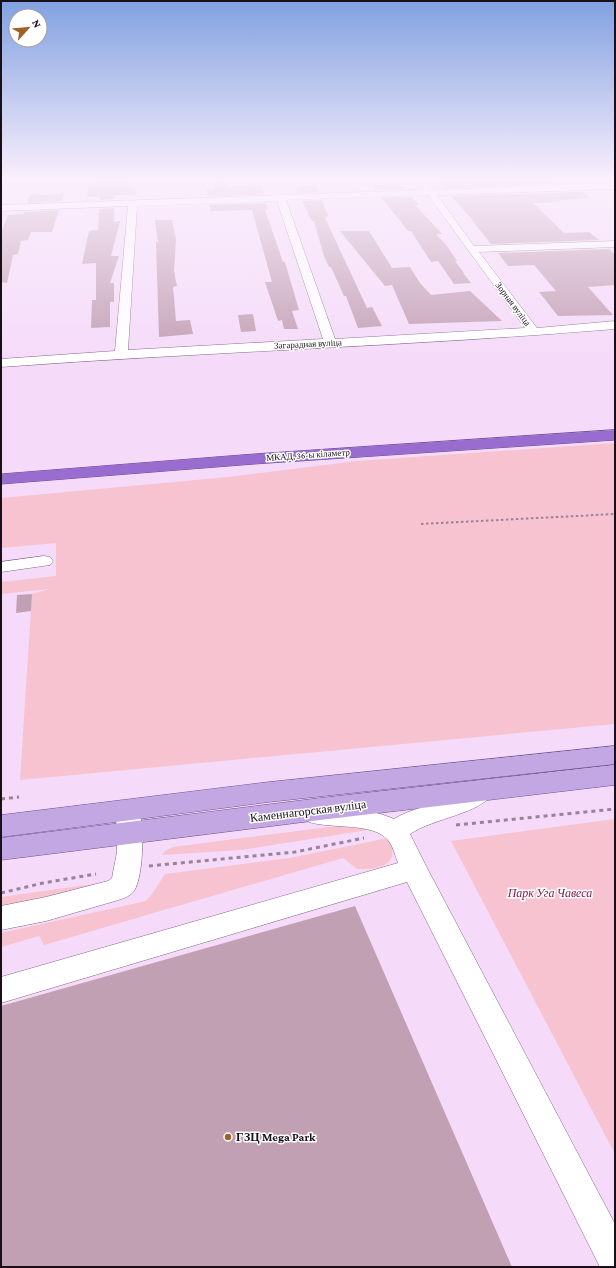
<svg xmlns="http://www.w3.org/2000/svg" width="616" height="1268" viewBox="0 0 616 1268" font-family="'Crimson Pro',serif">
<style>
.green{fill:#f7c3d1}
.building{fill:#c2a0b4}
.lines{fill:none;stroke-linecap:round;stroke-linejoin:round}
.minor-casing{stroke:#7f6883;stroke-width:1}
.major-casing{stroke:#6c4c8f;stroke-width:1}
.highway-casing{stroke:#6c4c8f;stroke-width:1}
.path-far1{stroke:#978499;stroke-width:2;stroke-dasharray:2.5 2.5;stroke-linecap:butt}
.path{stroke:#978499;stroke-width:3;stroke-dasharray:4 4;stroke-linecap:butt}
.minor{fill:#fff;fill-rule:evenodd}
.major{fill:#c2a7e2;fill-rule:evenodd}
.highway{fill:#996dcf;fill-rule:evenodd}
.poi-dot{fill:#a06029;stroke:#fff;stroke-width:1.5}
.labels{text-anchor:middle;stroke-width:3;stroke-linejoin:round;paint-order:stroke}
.far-street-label{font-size:9px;fill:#180f19;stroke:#fff}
.near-street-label{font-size:12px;fill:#180f19;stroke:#fff}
.near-park-label{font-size:12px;font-style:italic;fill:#871a49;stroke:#fff}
.near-poi-label{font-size:12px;font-weight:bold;fill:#180f19;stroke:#fff;text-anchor:start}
</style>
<rect width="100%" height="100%" fill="#f5dbf9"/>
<!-- green -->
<path class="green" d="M615,443v281l-595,56 12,-186 18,-5 -49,5v-12l55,-6v-33l-55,5v-50l227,-21 129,-16z
M615,819v335l-164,-313z
M352,824l22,5 -133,21 -79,5 3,-4 8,-4z
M388,838c15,26 -10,33 -31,31l-14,-11 -299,87 -5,-9 -38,11v-14l145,-32 6,-7 13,-20 125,-16z
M115,881l-7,3 -107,23v-10z"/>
<!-- building -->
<path class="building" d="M134,180l3,15h-21l-2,1v3l-14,1v-3h-13l2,-15z
M227,180l1,6 21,-1 5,-2 1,2h7l2,9 -56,2 -2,-6 9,-1 -2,-8z
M436,180h131l4,3 -127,5z
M398,184l6,5 -28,1 -4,-5z
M316,185l3,7 -21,1 -3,-7z
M582,192l8,6 -31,2 2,2 -28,1 31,30 25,-1 10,8 -108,4 -19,-24h1l-22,-24z
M30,194l14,1 20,-1 -2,7 -35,2z
M412,197l7,8h-4l27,29h-6l11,12 10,15h-2l9,12h-1l8,10 -17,1 -16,-23 -7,1 -20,-31h-3l-26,-33z
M322,200l6,16 -3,2 42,90 5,-1 10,19 -24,2 -12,-32h-2l-13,-29h-2l-5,-11 -10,-35h-2l-10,-20z
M266,203l2,6 -3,1 18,52h2l14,48 -7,1 6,18h-14l-2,-9 -4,1 -13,-39h7l-20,-72 -41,1 -2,-6z
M114,208v14l6,-1 -9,35h8l-9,27h4v19h-4v25l-19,1 1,-28h4v-37l-14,1 7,-33 9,-1 1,-21z
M59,210l-7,22h-21l-3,8 -7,1 -3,13 -5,1 -6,28 -6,-1v-49l7,-18 16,-1v-2z
M155,220h17l4,20 -2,31 3,15 -4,1 3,34 14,-1 3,14 -34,3 -3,-95h2z
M340,231h29l23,37 18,-1 10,16 11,12 39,-4 32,30 -93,3 -17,-39 -7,1z
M609,249l6,5v31l-27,2 25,28 -55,1 -19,-24 17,-1 -22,-26 -26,1 -10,-13z
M253,314l3,17 -15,1 -3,-17z
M32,594l-1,17 -15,2 1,-18z
M355,906l157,361h-511v-261z"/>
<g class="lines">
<defs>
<path id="minor" d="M425,182l3,1 5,7 182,-7v6l-178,6 37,51 141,-5v6l-136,5 58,76 78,-7v8c-204,17 -410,23 -614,38v-8l114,-8 13,-145 -127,5v-6l423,-15 -3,-5zM428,195l97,133 -190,11 -49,-139zM277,201l46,138 -195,11 9,-144z
M44,556l6,1 3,4 -3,4 -49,7v-10z
M483,782l8,2 4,7c-13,23 -62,27 -85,43l16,32 189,358v43h-15l-193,-385 -406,121v-26l397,-114c-3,-8 -5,-17 -10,-23 -15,-18 -58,-11 -79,-18l-3,-7 3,-7c22,-7 64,2 85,11 18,-11 37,-13 56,-21 11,-5 21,-12 33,-16z
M128,800l9,3c8,16 7,73 -3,88 -4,6 -13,8 -19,10l-69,20 -45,9v-24l45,-9 62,-16 4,-3 5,-26 -1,-42 3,-7z"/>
<path id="major" d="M615,746v18l-346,38 -268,35v-22l268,-33z
M615,765v20l-295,35 -319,40v-22l319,-40z"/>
<path id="highway" d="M615,430v10l-361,24 -253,20v-10l253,-20z"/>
</defs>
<!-- minor casing -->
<use href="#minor" class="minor-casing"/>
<!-- major casing -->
<use href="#major" class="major-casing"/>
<!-- highway casing -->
<use href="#highway" class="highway-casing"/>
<!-- path-far1 -->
<path class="path-far1" d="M421,524l194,-10"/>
<!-- path -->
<path class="path" d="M1,799l18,-2
M456,825l159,-16
M149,866l146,-14 69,-14
M1,893l42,-10 53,-9"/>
<!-- minor -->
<use href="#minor" class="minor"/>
<!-- major -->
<use href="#major" class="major"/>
<!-- highway -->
<use href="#highway" class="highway"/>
</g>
<!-- sky -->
<linearGradient id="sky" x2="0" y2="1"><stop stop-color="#81a1e1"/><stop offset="0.5" stop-color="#faeffc"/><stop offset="1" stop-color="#faeffc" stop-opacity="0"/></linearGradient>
<rect width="616" height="358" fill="url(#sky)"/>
<!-- markers -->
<circle class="poi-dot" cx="228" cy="1137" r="4"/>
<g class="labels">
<!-- far-street labels -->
<g class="far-street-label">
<text transform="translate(513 304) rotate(53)" y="3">Зорная вуліца</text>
<text transform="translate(308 344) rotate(-3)" y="3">Загарадная вуліца</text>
<text transform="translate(308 455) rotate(-4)" y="3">МКАД, 36-ы кіламетр</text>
</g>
<!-- near-street labels -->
<g class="near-street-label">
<text transform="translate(308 811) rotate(-7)" y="4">Каменнагорская вуліца</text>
</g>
<!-- near-park labels -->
<g class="near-park-label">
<text x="550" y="897">Парк Уга Чавеса</text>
</g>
<!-- near-poi labels -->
<g class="near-poi-label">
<text x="236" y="1141">ГЗЦ Mega Park</text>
</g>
</g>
<!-- border -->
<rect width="616" height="1268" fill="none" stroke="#180f19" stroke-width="4"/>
<!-- north arrow -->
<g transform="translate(28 28) rotate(63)"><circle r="19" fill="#ffffff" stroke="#a39fa3"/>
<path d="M0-3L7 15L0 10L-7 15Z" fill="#a06029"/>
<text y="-6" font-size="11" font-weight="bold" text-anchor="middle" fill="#180f19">N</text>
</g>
</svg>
